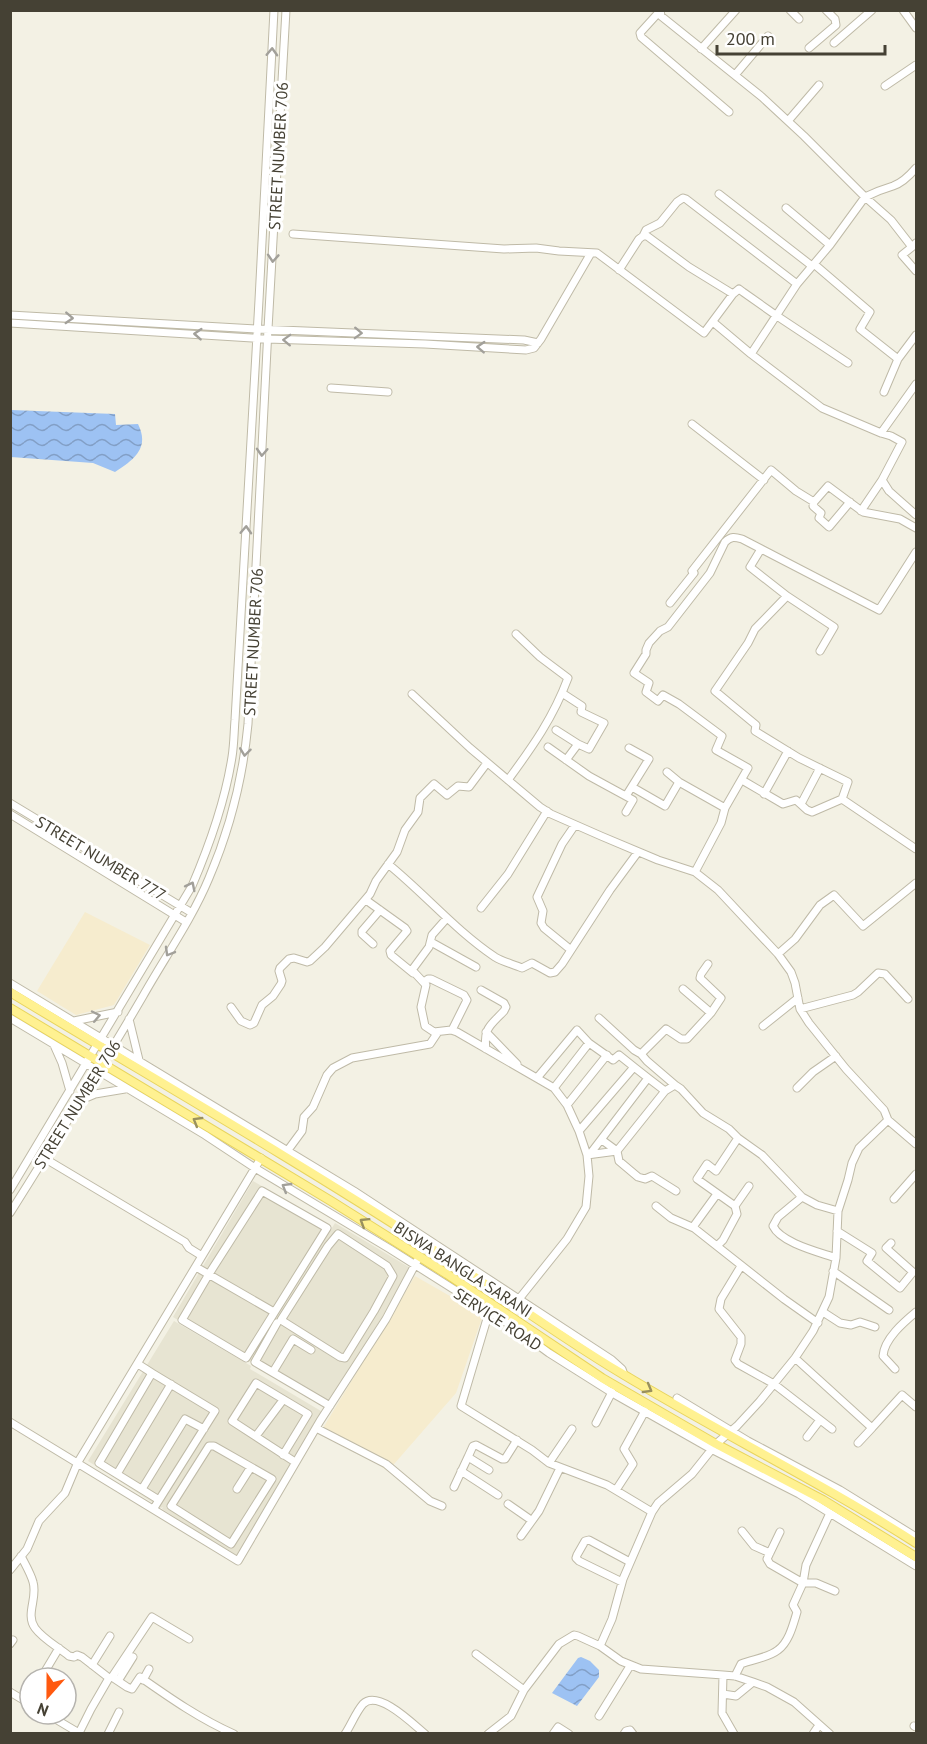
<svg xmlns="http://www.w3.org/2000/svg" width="927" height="1744" viewBox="0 0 927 1744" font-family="'PT Sans',sans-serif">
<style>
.residential{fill:#e7e4d2}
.commercial{fill:#f6ecce}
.water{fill:url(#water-waves)}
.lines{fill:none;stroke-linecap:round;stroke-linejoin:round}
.minor-casing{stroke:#bfbaa7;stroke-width:9}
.major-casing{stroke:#e8d45d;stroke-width:10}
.minor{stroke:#fff;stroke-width:7}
.major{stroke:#fff191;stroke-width:8}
.oneway{stroke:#a2a09a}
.oneway2{stroke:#99905e}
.labels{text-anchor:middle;stroke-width:6;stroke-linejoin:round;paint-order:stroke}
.street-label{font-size:16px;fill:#454134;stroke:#fff}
</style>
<defs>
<pattern id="water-waves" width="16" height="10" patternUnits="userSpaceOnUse" patternTransform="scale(1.5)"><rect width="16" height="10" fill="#9dc2f3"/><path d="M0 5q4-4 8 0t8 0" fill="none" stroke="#829fc6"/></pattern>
</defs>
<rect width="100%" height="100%" fill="#f3f1e4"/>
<!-- residential -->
<path class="residential" d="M253,1181l78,46 -84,135 -74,-45z
M335,1223l77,46 -87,139 -76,-47z
M174,1321l77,45 -1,3 76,45 -90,142 -74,-47 1,-2 -2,1 -73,-47z"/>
<!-- commercial -->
<path class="commercial" d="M85,912l65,33 -36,60 -38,10 -39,-24z
M415,1276l68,39 -27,78 -68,78 -65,-43z"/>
<!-- water -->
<path class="water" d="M11,410l104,4 1,11 22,-1c12,24 -4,36 -23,48l-22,-9 -82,-6z
M581,1657l9,4 9,9v7l-22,29 -25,-13 26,-35z"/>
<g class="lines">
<defs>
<path id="minor" d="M660,10l1,6 101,81 42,39 61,61c10,-5 18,-8 28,-11 9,-3 17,-11 23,-18
M790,10l9,9
M903,10l13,18
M660,11l-20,22 1,4 88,75
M834,43l38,-33
M809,48l27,-23 -1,-6 -9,-9
M701,49l35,-39
M735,75l33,-39
M885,86l31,-21
M788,121l31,-36
M719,194l93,72
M786,208l44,37
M293,234l211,15 32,-1 23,3 38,2 107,80 29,-39
M643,236l3,-6 14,-7 17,-21 6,-4 3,1 111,85
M912,247l-10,8 14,16
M814,264l56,48 -10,17 38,30
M619,270l20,-31 4,-3h4l42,31 44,27 6,-5 4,3 34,24 71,47
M10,315l247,14 267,11 14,3
M713,322l38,32 71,54 59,25 10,3 11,6 -20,38 7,11 27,24
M10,323l257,16 158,5 101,6 8,-2 7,-9 50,-86
M751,354l46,-70 33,-39 35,-48 26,23 21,27 4,-4
M331,388l57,4
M884,392l14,-33 18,-24
M692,424l72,56
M881,433l35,-49
M814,502l-1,4 8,7 -2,5 10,9 21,-25
M861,511l21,-31
M761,549l-11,18 37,29
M670,603l24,-30 -2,-2 79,-101 25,21 18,11 14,-16 35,26 37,7 16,9
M562,693l20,13 -1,6 23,11 -15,26 -11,-5 -12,16
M412,694l58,54 70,59 11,7 50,22 57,24 37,12 23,18 60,64 13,18 4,11 5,26 9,14 37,46 38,41 4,10
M556,730l22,14
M548,747l41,29 44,24 -7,12
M667,772l12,10 46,26 -4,15 -26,49
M508,780c25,-34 45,-62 60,-102l-28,-21 -24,-23
M742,780l41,24 13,-4 11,10 5,2 30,-13 6,-17 -49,-24 -44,-27 1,-6 -41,-34 33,-48 7,-14 32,-33 47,31 -14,24
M632,787l33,19 14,-24
M764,794l24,-43
M626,796l23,-37 -20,-11
M842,799l74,50
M10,803l182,110
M801,804l19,-36
M725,808l23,-40 -32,-18 6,-14 -43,-32 -16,-9 -5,6 -12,-9 3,-9 -15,-10 12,-19v-4l3,-7 11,-12 8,-4 42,-54 15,-31c6,-6 10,-5 17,-3l137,71 37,-58
M10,814l176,108
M388,864c37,30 68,67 107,93 8,5 18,7 27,11l10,-5 18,10 5,-1 7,-8 48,-74 28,-38
M366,900l39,28 2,3 -17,20 1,4 22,18
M481,908l27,-34 39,-63
M447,918l-15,17 -3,12 -17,23 14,15 -5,22 4,19 9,6 17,-2 6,2 97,56 13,17 12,26 8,24 2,21 -3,31 -19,32 -48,60
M431,942l45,25
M373,944l-11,-10v-3l18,-21
M571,950l-27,-22 -3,-5 2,-12 -6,-14 25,-53 13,-19
M778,954l17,-15 25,-34 14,-10 29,31 53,-43
M424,982l4,-3h3l33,16 3,5 -15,30
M10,983l344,208 258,169 10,9 2,6
M683,989l28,24
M481,990l23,13 2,4 -2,4c-13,14 -21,17 -18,38
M231,1007l10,14 9,4 4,-2 8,-18 11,-9 8,-12 1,-3 -3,-10 1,-3 9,-9 5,-1 13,4 3,-1 15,-14 45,-53 6,-13 21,-29 8,-22 13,-18 2,-14 14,-14 13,11 11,-9 11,1 18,-24
M800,1009l53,-14 5,-3 20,-19 7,1 23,25
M10,1018l195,117 50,33 135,81 125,79 34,25 65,41 97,55 88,45 117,72
M599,1018l35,32 7,4
M129,1019l10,41
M74,1021l44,-9
M763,1026l35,-28
M486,1032l31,32
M54,1045l8,18 8,28
M537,1078l40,-48 12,13
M675,1085l-28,-24 -6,-7 25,-25 15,10h6l24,-26 10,-15 -21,-20 1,-4 7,-10
M554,1088l35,-45 24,17 6,-5 15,12
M797,1088l16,-16 23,-16
M665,1091l10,-6 6,4 22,24 26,16 9,9 24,17 40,42 15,8 21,6
M81,1100l14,-6 30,-5
M567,1105l40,-50
M579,1131l55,-64 14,11
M602,1140l15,11 2,10 19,16 7,2 7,-3 24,15
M288,1150l14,-19 2,-14 9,-10 14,-32 6,-7 19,-10 78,-14 8,-12
M587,1155l30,-4 48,-60 -17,-13 -58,76
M44,1158l141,84 4,6 13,8
M10,1190l182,-304c18,-42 33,-84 40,-129 2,-12 2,-25 3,-37l24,-420 15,-290
M262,1191l65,37 -81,130 -64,-38 27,-46z
M802,1197l-24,20 -5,9c8,17 46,26 63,32
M894,1199l22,-25
M656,1206l15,12 23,10 90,71 34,24
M735,1206l-38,-27 10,-15 9,7 22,-33
M10,1213c45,-72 90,-143 133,-217 22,-39 49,-77 66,-118 21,-49 34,-101 39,-154l20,-395 18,-319
M693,1227l24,-33
M837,1231l35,22 -5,8 33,27 13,-16 -27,-24 5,-5
M338,1234l49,32 6,10 -19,35 -29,47 -5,-1 -59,-37 47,-74z
M717,1246l6,-6 14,-26 -2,-8 14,-20
M741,1266l-20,33 -2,10 22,28v7l-6,16 3,4 36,20 58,45
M196,1267l78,45
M833,1271l56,39
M489,1312l-28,94 71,44 17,13 58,22 45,27
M823,1312l17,11 11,2 9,-3 15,5
M277,1323l-22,39 75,44
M795,1358l77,70 30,-33 14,12
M138,1364l14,9
M895,1369l-12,-13c1,-17 21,-34 33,-44
M273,1372l20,-33 18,11
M677,1398l71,43 92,49 76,47
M10,1422l228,139 82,-140 66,-102 31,-58
M596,1423l16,-31
M316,1428l70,36 44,37 12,5
M256,1436l27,-36
M807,1437l13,-17
M858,1443l14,-15
M209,1446h5l58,33 -41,65 -60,-38z
M283,1455l25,-41 -52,-31 -24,38 63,41
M468,1457l5,-11 3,-1 26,14h3l12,-19
M549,1463l23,-34
M461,1471l37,24
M117,1474l54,-90
M454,1487l14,-30 21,13
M142,1489l43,-70 19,10
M237,1489l14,-22
M616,1490l17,-26 -9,-15 21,-38
M508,1504l23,16
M154,1508l61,-97 -63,-38 -53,90 60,37
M742,1531l12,15 16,7
M780,1532l-13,27 3,5 33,19h13l19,8
M521,1536l18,-25 21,-43
M21,1556c4,8 10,18 12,26 5,16 -8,32 2,46 8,11 23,19 34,28l5,1 3,-2 5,2 27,21 3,-1 15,10 5,2 8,-12c30,21 60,42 94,57
M10,1570l17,-21 12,-28 26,-28 13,-31 183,-304
M622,1582l-43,-21 -3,-3 1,-3 8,-14 4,-1 41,22
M10,1644l3,-4
M600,1646l21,15 20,8 82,6 12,1 18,6
M476,1654l48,36
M92,1665l18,-29
M723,1675l-1,38 12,21
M735,1676l6,-12c12,-5 27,-6 37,-14 11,-8 15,-25 19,-38l-4,-7 10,-22 3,-18 24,-52
M112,1677l40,-60 37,22
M41,1678l18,-30
M143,1680l6,-11
M118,1681l15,-24
M10,1692l20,12
M723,1694l13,2 17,-14 14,5 27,15 36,32
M47,1714l32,19 12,-24 18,-31
M599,1716l31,-50
M914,1726l2,1
M108,1734l11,-22
M345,1734c6,-9 11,-22 18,-30 15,-15 50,20 62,30
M488,1734l23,-18 13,-26 35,-46 15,-9 4,1 22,10 12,-27 11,-40 29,-67 6,-9 34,-29 24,-30 21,-18 23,-25 35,-43 18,-27 16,-34 7,-39 2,-47 10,-31 4,-17 7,-15 29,-28 28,24
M553,1734l5,-7 11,7
M624,1734l2,-3 4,-1 3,4
M813,1734l6,-9"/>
<path id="major" d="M10,992c139,84 279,164 415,252 66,42 129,89 196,129 97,59 200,109 295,170
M10,1008l321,193 116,73 155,104 114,66 107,56 93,57"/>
</defs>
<!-- minor casing -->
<use href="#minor" class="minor-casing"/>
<!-- major casing -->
<use href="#major" class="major-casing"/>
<!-- minor -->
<use href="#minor" class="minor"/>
<!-- major -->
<use href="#major" class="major"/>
</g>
<!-- one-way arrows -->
<defs><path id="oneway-chevron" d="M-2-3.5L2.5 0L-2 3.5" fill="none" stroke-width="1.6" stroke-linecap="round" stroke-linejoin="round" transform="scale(1.5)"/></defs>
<g class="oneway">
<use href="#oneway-chevron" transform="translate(272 52) rotate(-88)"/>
<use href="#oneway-chevron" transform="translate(273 258) rotate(94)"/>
<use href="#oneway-chevron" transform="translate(69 318) rotate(3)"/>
<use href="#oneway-chevron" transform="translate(358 333) rotate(2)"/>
<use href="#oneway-chevron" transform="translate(198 334) rotate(-176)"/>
<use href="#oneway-chevron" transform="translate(287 340) rotate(-178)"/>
<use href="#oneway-chevron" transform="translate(481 347) rotate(-177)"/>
<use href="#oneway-chevron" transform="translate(262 452) rotate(93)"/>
<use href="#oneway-chevron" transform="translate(246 530) rotate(-87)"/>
<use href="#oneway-chevron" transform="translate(245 752) rotate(97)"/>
<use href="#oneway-chevron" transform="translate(191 886) rotate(-63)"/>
<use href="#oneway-chevron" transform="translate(169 952) rotate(120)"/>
<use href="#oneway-chevron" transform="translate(96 1016) rotate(-12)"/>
<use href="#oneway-chevron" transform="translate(286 1187) rotate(-149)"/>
</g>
<g class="oneway2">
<use href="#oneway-chevron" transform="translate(197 1121) rotate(-149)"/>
<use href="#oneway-chevron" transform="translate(364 1222) rotate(-148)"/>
<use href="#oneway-chevron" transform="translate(648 1389) rotate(30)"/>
</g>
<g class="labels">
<!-- street labels -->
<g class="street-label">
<text transform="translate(278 156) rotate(-87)" y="6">STREET NUMBER 706</text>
<text transform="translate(253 642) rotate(-87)" y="6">STREET NUMBER 706</text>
<text transform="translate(101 858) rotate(31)" y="6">STREET NUMBER 777</text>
<text transform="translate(77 1104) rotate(-58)" y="6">STREET NUMBER 706</text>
<text transform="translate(463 1269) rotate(33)" y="6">BISWA BANGLA SARANI</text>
<text transform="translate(498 1319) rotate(33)" y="6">SERVICE ROAD</text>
</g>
</g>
<!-- border -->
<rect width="927" height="1744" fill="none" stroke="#454134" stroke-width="24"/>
<!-- north arrow -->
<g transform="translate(48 1696) rotate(201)"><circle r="28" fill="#ffffff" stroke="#b5b3ae" stroke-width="1.5"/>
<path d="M0-4.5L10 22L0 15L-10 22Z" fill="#ff590f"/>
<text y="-9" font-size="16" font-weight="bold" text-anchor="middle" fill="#454134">N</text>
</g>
<!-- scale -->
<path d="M717 45v9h168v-9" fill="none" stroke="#454134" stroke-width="3"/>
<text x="726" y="45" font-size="18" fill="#454134" stroke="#ffffff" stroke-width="4.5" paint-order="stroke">200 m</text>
</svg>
